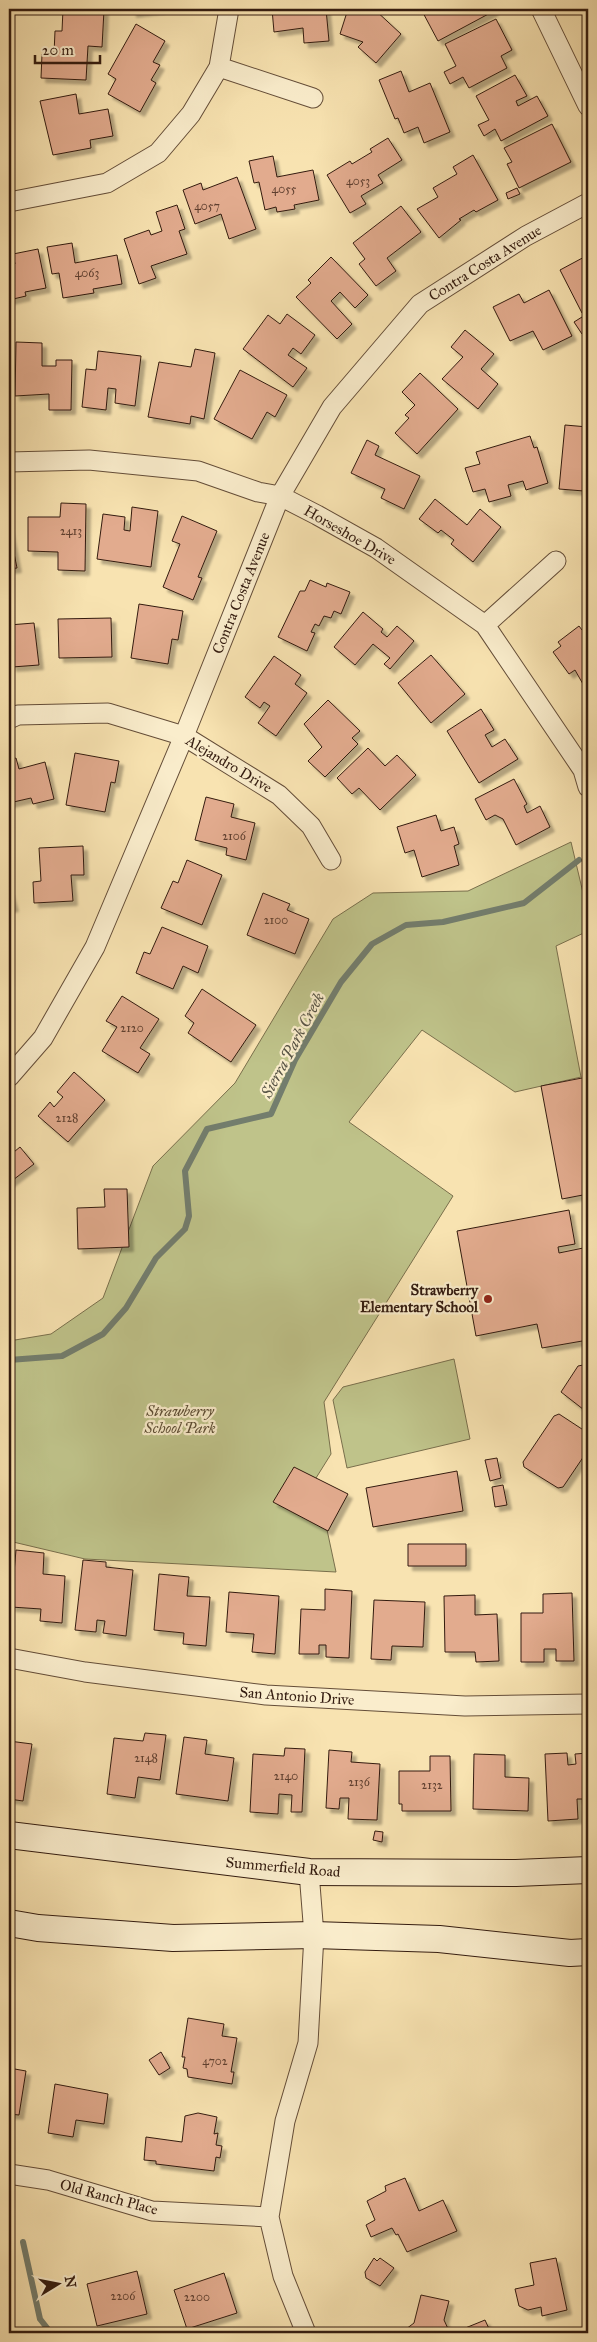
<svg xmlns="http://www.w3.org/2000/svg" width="597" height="2342" viewBox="0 0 597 2342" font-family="'IM FELL Great Primer',serif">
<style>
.green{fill:#bfc38a;stroke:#796f4c}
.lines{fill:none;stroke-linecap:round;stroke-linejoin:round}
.stream{stroke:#737d6d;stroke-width:6}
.building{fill:#e2ab8e;stroke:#331b0f;filter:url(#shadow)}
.street-casing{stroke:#644d38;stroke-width:21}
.secondary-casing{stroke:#331b0f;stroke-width:28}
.street{stroke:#faedcc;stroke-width:19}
.secondary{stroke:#faedcc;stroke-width:26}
.poi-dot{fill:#8f2418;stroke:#faedcc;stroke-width:2}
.labels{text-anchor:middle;stroke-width:4.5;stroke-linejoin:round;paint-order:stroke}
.number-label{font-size:12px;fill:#5f3f2f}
.street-label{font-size:15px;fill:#331b0f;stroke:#faedcc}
.poi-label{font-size:15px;font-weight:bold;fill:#331b0f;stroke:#faedcc;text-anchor:end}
.park-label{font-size:15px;font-style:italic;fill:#5d4d34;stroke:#faedcc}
.water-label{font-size:16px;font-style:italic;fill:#585446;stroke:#faedcc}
</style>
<defs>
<filter id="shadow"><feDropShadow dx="4.5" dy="4.5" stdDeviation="1" flood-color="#0004"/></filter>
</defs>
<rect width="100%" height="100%" fill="#f8e3b1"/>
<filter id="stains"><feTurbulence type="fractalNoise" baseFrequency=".004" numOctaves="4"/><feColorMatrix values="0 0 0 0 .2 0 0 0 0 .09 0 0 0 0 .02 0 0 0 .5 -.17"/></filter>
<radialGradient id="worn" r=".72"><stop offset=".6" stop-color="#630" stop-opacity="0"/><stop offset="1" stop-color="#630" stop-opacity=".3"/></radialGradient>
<!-- green -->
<path class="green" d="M571,842l17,72v17l-32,15 25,131 -66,15 -93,-62 -73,92 104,74 -129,206 7,52 -15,24 20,94 -251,-13 -76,-18v-200l42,-7 52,-36 50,-132 82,-83 98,-164 40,-26 95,-2z
M454,1359l16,80 -123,29 -14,-68 10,-13z"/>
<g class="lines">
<!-- stream -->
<path class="stream" d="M9,1360l53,-4 41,-22 23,-26 30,-50 29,-29 4,-13 -4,-45 22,-42 64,-15 24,-54 46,-78 31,-38 34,-19 37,-3 81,-19 55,-43
M23,2242l17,77 11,14"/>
</g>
<!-- building -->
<path class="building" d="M63,9l41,1 -2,37 -14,-1 -2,34 -45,-2 1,-24h12l1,-23h7z
M132,9h29l-29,4z
M272,9h54l3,32 -25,2 -1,-15 -29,4z
M348,9h26l27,25 -25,29 -18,-16 5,-5 -23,-8z
M421,9h72l1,2 -56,30z
M496,19l16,31 -11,6 6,12 -38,20 -6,-11 -13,7 -6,-12 12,-6 -11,-22z
M136,24l29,17 -12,21 7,3 -9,15 5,3 -16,29 -32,-18 8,-15 -8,-5z
M401,71l8,21 21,-9 20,49 -26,11 -6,-16 -14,6 -6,-15 -3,1 -16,-39z
M515,75l12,21 -11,5 2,5 19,-10 11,20 -47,25 -6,-12 -11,7 -6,-11 11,-5 -13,-24z
M76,94l3,20 29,-5 5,27 -23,4 1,8 -38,7 -13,-54z
M552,124l19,38 -52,26 -12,-24 5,-2 -8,-14z
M388,138l14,22 -24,15 5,8 -22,13 5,8 -16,9 -23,-38 23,-14 2,3 20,-12 -2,-3z
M473,155l25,45 -22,12 -2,-2 -15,9 2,1 -22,18 -22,-29 21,-12 -5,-9 24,-14 -4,-7z
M273,156l4,21 36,-7 6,30 -25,5 1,4 -18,3 -1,-5 -11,3 -6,-28 -5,1 -5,-22z
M237,177l19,52 -27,10 -8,-25 -26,10 -12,-34 18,-7 2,7z
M517,188l3,6 -12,5 -2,-6z
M177,205l8,24 -6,2 8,23 -36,12 5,12 -17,6 -15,-45 25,-9 2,5 11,-4 -6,-19z
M401,206l20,26 -34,26 9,13 -20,15 -17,-22 6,-5 -12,-16z
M72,243l3,20 42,-8 5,29 -29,5 1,4 -31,5 -4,-25 -7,1 -5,-27z
M38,249l8,39 -21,4 1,4 -17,4v-35l6,-1 -2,-10z
M588,255v54l-6,4 -22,-43z
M331,257l37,38 -13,13 -15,-16 -9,9 21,23 -15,15 -41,-42 15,-14 -3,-3z
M549,290l23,46 -29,14 -10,-19 -23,10 -17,-34 26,-13 5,9z
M287,314l28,21 -14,19 -8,-6 -5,7 19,13 -14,19 -50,-38 25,-34 12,9z
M582,317l6,9v4l-6,4 -8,-12z
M465,330l29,24 -13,15 17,15 -20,25 -36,-30 21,-22 -12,-10z
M16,342l26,1v23h14v-6h16l-1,50h-22v-16l-34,2z
M195,349l20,4 -11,66 -13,-3 -1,8 -42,-7 11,-55 32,5z
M98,351l43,5 -6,50 -20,-3 1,-14 -8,-1 -2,22 -24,-3 4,-38 10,1z
M240,370l47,25 -12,22 -8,-5 -15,27 -38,-20z
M420,373l38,36 -41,45 -22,-21 14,-15 -4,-3 10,-10 -13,-13z
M565,425l23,2v55h-3l-1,9 -25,-2z
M530,436l4,12 3,-1 11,36 -22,7 -3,-9 -15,4 3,11 -22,6 -4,-13 -12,3 -8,-24 15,-4 -4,-12z
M367,440l12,6 -4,9 45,21 -16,33 -23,-11 4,-9 -34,-16z
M435,499l32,26 13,-16 21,18 -28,35 -22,-18 3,-4 -13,-10 -3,3 -19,-14z
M61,503l25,1 -1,67 -27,-1v-18l-30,-1v-34h32z
M132,507l26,4 -7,56 -54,-8 6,-45 22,3 -1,13 6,1z
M182,516l35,15 -19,46 4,1 -9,22 -30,-13 17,-43 -8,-3z
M9,528l8,40 -8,1z
M310,580l16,7 1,-4 23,9 -9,22 -7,-3 -3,7 -7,-2 -5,10 -4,-2 -4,8 4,1 -8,18 -29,-14 22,-46h5z
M139,604l44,7 -5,29 -6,-1 -4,25 -37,-6z
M363,612l20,17 -2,3 6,5 10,-11 17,15 -24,28 -6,-5 6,-6 -17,-14 -18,21 -21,-18z
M111,618l1,39 -53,1 -1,-39z
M34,623l5,42 -27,2 -1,-10h-2v-32z
M588,625v68l-13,-23 -6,4 -16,-22 8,-6 -3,-4 21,-16 3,4z
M431,655l34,39 -34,29 -33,-40z
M274,656l27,19 -6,9 12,9 -31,43 -18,-13 12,-17 -6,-4 -4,6 -15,-11z
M328,700l32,31 -8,7 6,6 -33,33 -17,-16 14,-14 -18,-23z
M481,709l13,21 -9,5 7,12 13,-8 13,20 -39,24 -32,-52z
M368,748l17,18 12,-11 19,20 -36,35 -21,-22 -7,6 -15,-16z
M75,753l44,8 -4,22 -4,-1 -6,30 -39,-7z
M16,758l3,11 26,-7 9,37 -21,5 -2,-6 -22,5v-43z
M514,779l13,25 -3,2 3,7 13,-7 10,21 -34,18 -13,-26 -8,-4 -9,5 -11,-21z
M206,797l28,7 -3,13 24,6 -9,37 -20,-5 1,-7 -32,-8z
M436,815l5,16 13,-4 5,17 -5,2 5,19 -37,12 -8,-27 -9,3 -8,-26z
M83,846l1,29h-13l2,26 -39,2 -1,-21 8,-1 -2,-33z
M187,860l35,15 -20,50 -41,-17 12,-27 5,2z
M9,890l5,17 -5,1z
M263,893l27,11 -3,6 22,9 -14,35 -48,-19z
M162,927l46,19 -10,27 -15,-7 -10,23 -37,-16 8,-21 6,2z
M202,989l54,36 -25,37 -43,-29 6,-10 -9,-7z
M122,996l37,23 -19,29 10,6 -12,19 -36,-22 15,-24 -11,-6z
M74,1072l31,28 -37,42 -30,-26 12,-14 4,5 9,-10 -6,-5z
M587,1077l1,117 -26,5 -21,-113z
M20,1147l14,17 -25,19v-27z
M104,1189h23l2,58 -51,2 -1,-41 28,-1z
M569,1210l6,34 -17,3 1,6 29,-6v93l-46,8 -5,-24 -61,12 -19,-105z
M588,1364v49l-27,-21 17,-26z
M559,1414l29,19v17l-25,37 -5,1 -34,-21 -1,-5 31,-46z
M497,1458l4,20 -11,3 -5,-21z
M294,1467l54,27 -20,37 -55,-29z
M457,1471l6,40 -90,16 -7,-39z
M503,1485l4,20 -12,2 -3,-20z
M408,1544h58v22h-58z
M16,1550l28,3 -1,21 22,2 -3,47 -22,-2 1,-12 -30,-2z
M83,1560l23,2v5l27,3 -7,66 -23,-3 2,-12 -8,-1 -1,12 -21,-2z
M159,1574l30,3 -2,19 23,1 -4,49 -23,-2 1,-11 -30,-3z
M325,1589l27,2 -3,67 -23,-1v-12h-7v9h-20l2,-45 24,1z
M229,1592l50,4 -4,58 -23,-2 2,-18 -28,-2z
M572,1593l2,68h-18v-12h-12v13h-23v-49h22v-19z
M475,1595v20l22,-1 2,47 -23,1 -1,-10h-30l-1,-56z
M374,1600l51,2 -2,45 -31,-1 -1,14 -20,-1z
M145,1733l21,2 -6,45 -22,-3 -3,21 -28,-4 7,-56 29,3z
M184,1737l23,3 -2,14 29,4 -6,43 -52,-7z
M9,1741l23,3 -9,57 -14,-2z
M285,1748l20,1 -3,63h-11l1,-17 -13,-1 -1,20 -28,-2 3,-58 31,2z
M329,1750l23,2 -1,10 29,2 -3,56 -29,-1 1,-21h-9l-1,11 -13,-1z
M567,1753l1,12 8,-1 -1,-10 13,-1v46h-11l1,20 -30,2 -3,-67z
M474,1754l31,1v22l24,1 -1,33 -55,-2z
M430,1756h20l1,55h-49v-7h-3v-33h31z
M375,1831l8,1 -1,10 -9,-2z
M188,2018l36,6 -2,12 15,2 -6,34h3l-2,12 -44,-7 -1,-8 -4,-1 2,-11h-3z
M161,2052l9,16 -11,7 -10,-15z
M9,2068l17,3 -7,44 -10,-1z
M55,2084l53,10 -4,30 -28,-4 -3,17 -25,-4z
M198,2113l19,4 -3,17 4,-1 -2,12 6,1 -2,12 -4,-1 -2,14 -58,-7v-3l-12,-1 2,-23 36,5 3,-26z
M405,2178l14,33 24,-11 14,31 -50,21 -9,-18 -2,1 -4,-7 -21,9 -5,-12 9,-5 -8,-19 19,-10 -1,-5z
M374,2258l3,3 3,-3 14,10 -14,18 -14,-8 -1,-6z
M556,2258l11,52 -25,6 -1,-9 -13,3 -9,-4 -4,-17 19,-4 -4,-22z
M137,2271l10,43 -50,12 -10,-42z
M224,2273l13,40 -50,16 -13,-39z
M421,2295l28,6 -5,19 6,13h-42l-2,-4 8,-6z
M485,2320l6,13h-38z"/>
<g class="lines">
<defs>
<path id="street" d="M541,9l47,97
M219,67l94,31
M9,202l98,-19 51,-30 33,-39 28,-47 10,-58
M9,462l80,-2 109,11 60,21 22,4 37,19 59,33 109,77 98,145 5,17
M485,625l71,-64
M9,719l9,-4 90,-2 76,23 95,59 32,31 20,34
M9,1077l34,-39 52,-91 89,-211 96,-240 52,-89 88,-103 106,-68 62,-33
M9,1658l76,14 181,23 199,11 123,-2
M9,2174l39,6 104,31 117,6
M306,2333l-23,-57 -14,-59 16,-96 23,-78 6,-108 -5,-63"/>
<path id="secondary" d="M9,1835l300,37 207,1 72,-3
M9,1923l29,5 135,10 141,-3 125,4 131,14 18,-1"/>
</defs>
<!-- street casing -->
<use href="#street" class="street-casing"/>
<!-- secondary casing -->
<use href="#secondary" class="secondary-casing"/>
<!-- street -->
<use href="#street" class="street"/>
<!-- secondary -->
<use href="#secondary" class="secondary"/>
</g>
<!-- markers -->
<circle class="poi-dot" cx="488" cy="1299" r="5"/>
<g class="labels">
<!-- number labels -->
<g class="number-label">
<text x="358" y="185">4053</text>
<text x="284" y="193">4055</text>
<text x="207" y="210">4057</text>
<text x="87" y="277">4063</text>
<text x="71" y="535">2413</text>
<text x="234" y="840">2106</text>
<text x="276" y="924">2100</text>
<text x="132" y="1032">2120</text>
<text x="67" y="1122">2128</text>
<text x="146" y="1762">2148</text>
<text x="286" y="1780">2140</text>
<text x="359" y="1786">2136</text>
<text x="432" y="1789">2132</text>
<text x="215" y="2065">4702</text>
<text x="123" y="2300">2206</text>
<text x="197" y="2301">2200</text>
</g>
<!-- street labels -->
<g class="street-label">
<text transform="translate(485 263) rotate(-32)" y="5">Contra Costa Avenue</text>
<text transform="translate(350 535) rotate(30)" y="5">Horseshoe Drive</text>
<text transform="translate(241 593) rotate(-68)" y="5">Contra Costa Avenue</text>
<text transform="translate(229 764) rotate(31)" y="5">Alejandro Drive</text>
<text transform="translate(297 1696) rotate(4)" y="5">San Antonio Drive</text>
<text transform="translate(283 1867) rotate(5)" y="5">Summerfield Road</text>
<text transform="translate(109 2197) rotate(15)" y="5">Old Ranch Place</text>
</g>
<!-- poi labels -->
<g class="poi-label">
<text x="478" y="1295">Strawberry<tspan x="478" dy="17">Elementary School</tspan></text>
</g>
<!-- park labels -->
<g class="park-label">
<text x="180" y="1416">Strawberry<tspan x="180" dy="17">School Park</tspan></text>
</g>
<!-- water labels -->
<g class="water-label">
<text transform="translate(292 1045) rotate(-62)" y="6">Sierra Park Creek</text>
</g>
</g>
<!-- margin -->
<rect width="597" height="2342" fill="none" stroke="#f8e3b1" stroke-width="30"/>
<rect x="10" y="10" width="577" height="2322" fill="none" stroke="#331b0f" stroke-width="2.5"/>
<rect x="15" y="15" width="567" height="2312" fill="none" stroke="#331b0f"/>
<!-- north arrow -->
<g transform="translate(58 2284) rotate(80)" stroke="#faedcc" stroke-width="4" paint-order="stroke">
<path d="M0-4L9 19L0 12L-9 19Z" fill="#331b0f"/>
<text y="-8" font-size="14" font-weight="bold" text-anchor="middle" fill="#331b0f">N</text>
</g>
<!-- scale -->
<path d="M35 55v8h65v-8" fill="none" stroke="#331b0f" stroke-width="2.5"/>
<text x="42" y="55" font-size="15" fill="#331b0f" stroke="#faedcc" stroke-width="4" paint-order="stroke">20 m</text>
<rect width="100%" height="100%" filter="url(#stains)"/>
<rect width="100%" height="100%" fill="url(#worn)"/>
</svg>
